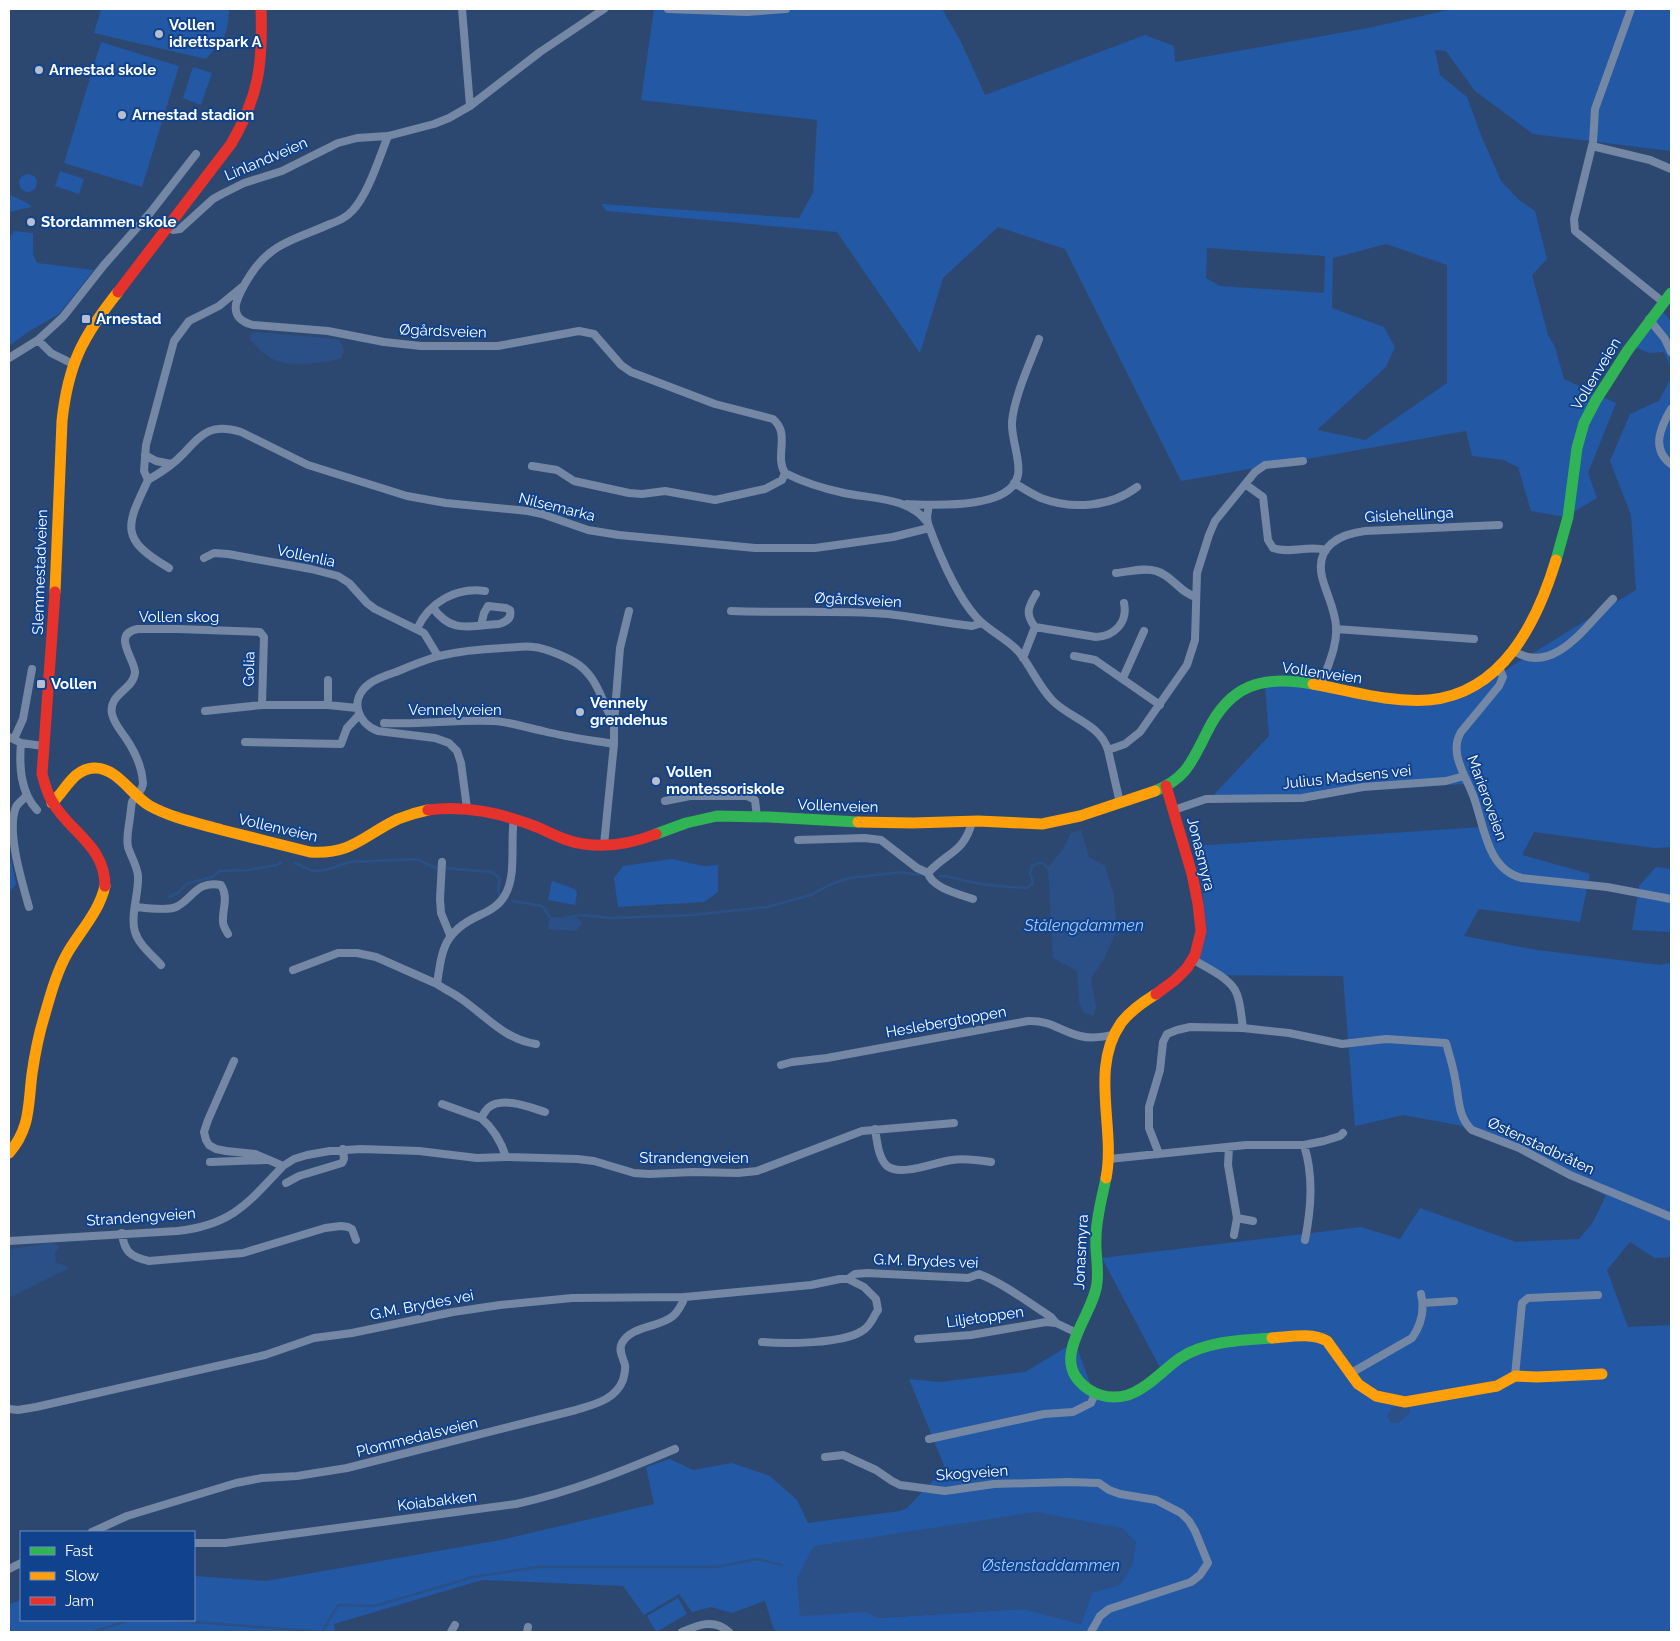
<svg xmlns="http://www.w3.org/2000/svg" width="1680" height="1641" viewBox="0 0 1680 1641" font-family="Raleway,sans-serif">
<style>
.green{fill:#2358a5;fill-rule:evenodd}
.water{fill:#2b5087}
.lines{fill:none;stroke-linecap:round;stroke-linejoin:round}
.stream{stroke:#2b5087;stroke-width:2.5}
.street{stroke:#7488a5;stroke-width:8}
.fast{stroke:#30b455;stroke-width:11}
.slow{stroke:#ff9f0a;stroke-width:11}
.jam{stroke:#e5322d;stroke-width:11}
.poi-dot{fill:#b6bfcd;stroke:#10428d;stroke-width:2}
.labels{text-anchor:middle;stroke-width:4;stroke-linejoin:round;paint-order:stroke}
.poi-label{font-size:15px;font-weight:bold;fill:#fff;stroke:#10428d;text-anchor:start}
.street-label{font-size:15px;fill:#fff;stroke:#10428d}
.water-label{font-size:16px;font-style:italic;fill:#a3c8fa;stroke:#10428d}
</style>
<rect width="100%" height="100%" fill="#2d4870"/>
<!-- green -->
<path class="green" d="M101,9h128c-1,28 -5,29 -23,50l-112,-26z
M654,9l130,3 9,-3h149l18,31 25,55 160,-60 29,11 1,16 193,-34 85,-19h218v142l-138,-17 -58,-43 -29,-40 -11,-1 5,25 27,22 14,38 20,46 18,19 16,11 12,48 -15,16 16,60 7,12 9,32 52,24 -28,70 9,25 -32,19 -34,-6 -13,-44 -14,-7 -32,-4 -6,-25 -285,50 -116,-232 -67,-22 -55,51 -23,75 -83,-121 -230,-21 -6,-7 198,14 14,-25 4,-73 -176,-20zM1386,244l61,21v118l-82,57 -48,-10 69,-63 9,-20 -11,-20 -52,-19 1,-50zM1207,248l118,8 -1,37 -104,-7 -14,-8z
M101,42l78,24 -37,121 -78,-24z
M193,67l19,6 -11,32 -18,-7z
M60,171l24,8 -5,15 -24,-8z
M19 183a9 9 0 1 1 18 0a9 9 0 1 1-18 0Z
M9,194c7,5 18,7 23,13l-23,5z
M14,231l19,2v21l4,9 57,7 -35,44 -31,18 -19,14v-108z
M1663,312l8,9v46l-7,-15 -14,1 -16,-6z
M1671,378v469l-16,1 -121,-16 -12,23 68,19 -10,48 -101,-13 -15,27 73,14 123,15 11,-2v294l-16,1 -25,-16 -23,28 21,57 43,-2v307h-895l-3,-5 -8,-26 -33,12 -21,-6 -19,5 -13,-18 -35,21 -21,-29 -141,-6 -148,44 1,8h-326v-28l12,-4v20h173v-44l72,5 235,-41 153,-36 -8,-37 24,-8 23,11 39,-7 38,13 27,24 11,23 92,-12 7,-3 38,-40 -36,-89 31,3 85,-10 50,-30 21,58 69,-23 -63,-119 259,-31 39,12 20,-31 96,34 63,-3 13,-15 14,-28 -78,-43 -70,-28 -55,-10 -48,11 -12,-150 -122,-1 -25,-16 10,-31 -4,-39 -9,-43 289,-19 -18,-43 -256,17 61,-65 -4,-50 26,-1 73,13 64,8 24,-6 24,-9 39,-27 121,-74 -5,-75 -21,-54 20,-47 29,-13zM1092,1593l-11,31 -57,-15 -147,9 -10,-6z
M9,851l7,33 -7,9z
M672,859l31,7 15,-1v27l-14,10 -86,5 -4,-29 9,-12z
M1656,867l15,2v63l-39,-2 7,-44z
M552,881l23,8 2,4 -2,12 -27,-5z
M678,1598l9,16 -31,18 -9,-16z"/>
<!-- water -->
<path class="water" d="M257,332l79,7 5,3 3,9 -3,8c-37,6 -66,14 -91,-20l1,-5z
M1081,830l8,27 16,9 9,30 3,34 -13,29 -13,19 5,29 -3,9 -10,-4 -4,-11 -2,-30 -24,-13 -5,-90 15,-19 8,-16z
M550,917l27,1 6,5 -8,8 -27,-2z
M51,1243l9,3 -5,7 1,10 8,2 5,3 -60,30v-49z
M1392,1407h11l6,1 1,4 -11,11 -9,-1 -3,-6z
M1036,1512l86,16 14,14 -3,23 -13,20 -28,8 -11,31 -57,-15 -147,9 -10,-6 -67,4 -3,-38 17,-32z"/>
<g class="lines">
<!-- stream -->
<path class="stream" d="M9,214l1,1
M295,863l18,8 12,-1 25,-8 67,-3 21,10
M445,868l47,4 8,7 -2,11 2,6
M940,876c11,0 20,4 31,6 18,4 37,5 56,6l6,-5 -3,-10 2,-7 6,-3h5l5,5
M169,897l9,-4 8,-9 26,-7 8,-6 28,-1 29,-5 5,-3
M513,901l29,5 8,11
M565,918l16,-3 30,3 81,-3 75,-8 44,-12 18,-10 20,-7 53,-6 17,3
M169,1620l153,12 16,-27 37,1 98,-29 65,-10h178l41,-8 25,6
M93,1632l37,-12"/>
<!-- street -->
<path class="street" d="M462,9l8,97
M668,9l79,3 39,-3
M1631,9l-36,100 -2,33 -19,77 1,12 88,71
M388,136c-9,22 -20,59 -36,75 -6,7 -14,10 -22,13 -33,15 -58,18 -79,50 -6,9 -12,19 -15,30 -2,13 6,18 17,21l75,6 56,11 37,4h77l81,-15 15,3 27,31 10,7 84,32 58,15c18,15 1,37 12,54 18,9 40,16 59,20 28,6 65,4 83,29
M1592,146l58,14 21,9
M167,226l6,4 7,-1 33,-30 9,-5 22,-11 38,-12 56,-28 19,-5 31,-2 46,-12 15,-6 21,-12 70,-54 64,-43
M1649,319l16,20 6,13
M38,340l13,13 22,11
M9,358l29,-18 25,-23 41,-52 46,-52 46,-59
M1671,409c-11,19 -20,40 0,55
M145,455l11,6 15,3
M532,466l25,4 17,11 55,12 13,1 23,-3 50,9 50,-11 17,-9 3,-7
M148,480c12,-7 26,-16 35,-26 20,-21 27,-31 58,-22l67,33 99,31 39,7 82,8 14,3 46,16 31,5 136,13h60l78,-11 36,-9
M1014,483c9,5 18,11 27,15 31,12 70,9 96,-11
M1245,484l18,13 5,43 5,8c16,6 36,-3 53,2
M907,504c26,1 104,6 111,-29 3,-15 -7,-36 -6,-53 2,-25 18,-59 27,-83
M929,505l-2,12 1,7c11,30 27,70 49,94 12,13 29,20 41,33 13,15 20,35 35,50 18,18 47,23 55,49l12,53
M204,558l10,-5 14,1 83,15 27,7 11,7 18,20 8,6 49,24 14,23
M169,568c-50,-29 -43,-42 -21,-88l-4,-9 2,-26 28,-104 15,-20 30,-15 23,-19
M1116,573c13,-1 28,-6 40,-2 16,4 24,22 40,26
M1036,594c-8,13 -11,20 -1,33l61,10c19,-1 32,-15 28,-34
M433,608c20,27 37,17 66,16 7,-2 13,-6 11,-14l-4,-2 -18,-2 -4,7 -3,12
M731,611c52,2 105,-1 157,3 28,3 56,9 84,12l10,-3
M417,629c12,-27 39,-42 68,-38
M1336,629l138,10
M1514,651c40,26 74,-28 99,-52
M1074,656l21,4 65,45
M1023,658l12,-31
M1499,667l4,10 -4,9 -38,46c-13,22 6,45 13,66 10,27 13,72 48,80l85,9 64,12
M1123,678l21,-47
M328,680v25
M1321,686c6,-19 17,-41 15,-60 -1,-17 -10,-33 -14,-49 -7,-31 18,-43 43,-46l134,-6
M205,711l57,-6h66l29,3
M384,723c37,2 74,-4 110,-2 17,1 33,7 49,10 23,6 47,9 71,13
M9,737l12,6 22,3
M14,739l9,-20 9,-50
M245,742l96,2 6,-16 12,-13
M21,743c-2,23 -1,49 16,67
M1108,750l17,-6 15,-12 47,-67 8,-25 2,-67 12,-38 6,-14 40,-49 10,-7 38,-4
M26,796c-3,4 -8,7 -10,11 -10,24 6,75 13,100
M665,801l25,-5h57l8,4 2,17
M467,808l-6,-45 -4,-12 -8,-8 -14,-5 -57,-7c-21,-8 -29,-32 -9,-47 8,-6 18,-9 27,-12 14,-6 29,-12 43,-16 21,-5 43,-7 64,-8 10,0 21,-3 31,-1 12,1 35,11 45,18 20,15 23,38 35,58
M1174,810l32,-11 96,-1 61,-11 83,-6 18,-5
M514,818c-4,23 3,57 -9,77 -6,11 -16,16 -27,21 -34,16 -36,33 -41,68 7,5 16,9 23,14 25,17 45,42 76,46
M972,822c-8,31 -25,30 -44,51 4,15 31,21 45,26
M798,840l67,-2 16,2 36,28 11,5
M604,845l10,-101v-21l6,-75 9,-37
M442,862l-2,37 1,14 9,22
M136,907c9,1 31,4 40,0 17,-8 20,-27 45,-22 8,13 1,24 2,37 0,4 3,8 5,12
M1194,960c13,8 32,16 41,30 6,10 6,26 8,38
M161,965c-9,-10 -22,-20 -26,-33 -5,-17 4,-38 3,-56 -1,-11 -7,-19 -10,-29 -2,-9 1,-21 2,-30 1,-5 1,-11 2,-15 3,-8 11,-10 11,-19 -1,-17 -9,-33 -18,-46 -5,-7 -11,-14 -13,-23 -4,-20 21,-24 23,-41 1,-13 -25,-39 3,-44h40l82,3 4,5 -2,68
M293,970l45,-17h19l19,4 61,27
M234,1061l-26,59 -4,12 2,8 3,5 7,4 10,2 29,3 28,12
M781,1065l11,-3 35,-4 201,-37c23,-1 32,10 52,15 12,3 24,1 35,-2
M442,1104l39,14
M875,1129c2,11 3,29 12,37 14,11 48,-4 65,-6 13,-2 26,0 39,2
M1304,1145c10,32 7,64 1,95
M1229,1147l-1,18 9,53 16,3
M1159,1154l-10,-26v-21l11,-37 3,-28 4,-8 10,-4 13,-3 53,1 46,5 53,11 44,-5 60,4c3,11 7,23 9,35 4,18 2,38 17,52l47,18 51,27 101,42
M506,1157c-5,-16 -12,-28 -25,-39 2,-3 4,-7 7,-10 14,-12 41,-1 57,4
M1109,1159l137,-14h58l20,-4 16,-5 3,-3
M210,1162l56,-2
M286,1183l13,-7 43,-13 2,-4 -1,-10
M122,1233c2,19 9,24 27,28l94,-8 82,-25 16,-2 7,1 4,2 4,11
M1234,1235l3,-17
M9,1241l168,-10c55,-6 71,-28 106,-65l11,-7 13,-4 23,-4 31,-2 58,2 58,7 29,-1 71,2 17,2 40,12 15,1 44,-2 45,1 19,-2 105,-40 92,-8
M848,1279l7,-5 12,-1 101,5 11,-4c24,9 50,29 72,43l5,6 21,10
M1423,1303l31,-2
M918,1339l53,-4 75,-13 10,1
M1351,1373l61,-35c9,-13 13,-28 9,-44
M1515,1376l7,-73 6,-5 70,-3
M9,1409l9,1 18,-3 229,-52 49,-17 38,-5 101,-21 47,-7 72,-7 113,-1 126,-12 29,-6h8l16,8 12,12 2,11 -2,3c-3,6 -8,15 -14,18 -21,13 -76,13 -100,11
M929,1439l115,-25 29,-2 18,-9 4,-9
M825,1457l18,-2 33,15 16,11 8,4 45,6 49,-7 75,-2 30,1 10,7 11,4 36,6 25,13 8,8 6,10 13,32 -8,12 -9,7 -82,27 -9,7 -9,16
M92,1532l35,-16 109,-33 26,-5 35,-2 50,-8 229,-58c19,-6 39,-10 47,-30 1,-5 3,-10 2,-15 -2,-7 -7,-15 -3,-22 10,-18 37,-15 51,-27 6,-5 9,-12 12,-19
M194,1543h31l291,-39c55,-12 107,-33 159,-55
M9,1569l12,-6
M451,1632l4,-7
M527,1632l1,-5
M682,1632c16,-7 32,-14 47,0"/>
<!-- fast -->
<path class="fast" d="M1556,560l12,-43 9,-69 7,-25 12,-23 32,-50 43,-57
M1155,791c32,-13 37,-30 52,-59 23,-48 56,-57 106,-48
M656,834l30,-11 31,-7 52,1 89,5
M1106,1178c-4,20 -10,40 -10,60 -1,15 3,30 1,45 -4,35 -51,77 -9,106 12,8 26,10 40,6 20,-7 35,-25 52,-37 26,-17 62,-18 92,-20"/>
<!-- slow -->
<path class="slow" d="M55,592l7,-171c6,-57 21,-85 56,-129
M1313,684c38,7 77,19 116,16 74,-7 108,-78 127,-140
M52,803c14,-13 21,-34 42,-35 23,-1 38,28 56,38 22,12 47,17 72,24 29,7 59,15 88,22 42,3 54,-17 88,-33 10,-4 20,-7 30,-9
M858,822l55,1 65,-2 64,3 38,-8 75,-25
M9,1153c22,-25 19,-49 23,-79 3,-21 7,-41 13,-60 6,-21 12,-43 23,-62 13,-22 31,-40 37,-66
M1106,1178c10,-50 -17,-109 15,-155 9,-12 22,-21 35,-29
M1272,1338c17,-1 39,-6 55,3l31,43 18,12 29,6 92,-16 18,-10 22,1 65,-3"/>
<!-- jam -->
<path class="jam" d="M118,292l113,-148c28,-48 32,-80 30,-135
M55,592l-13,182c3,10 5,20 11,29 18,30 52,43 52,83
M428,810c38,-5 73,3 109,17 16,7 30,15 47,17 25,4 49,-1 72,-10
M1156,994l19,-14 12,-12 8,-13 6,-24 -3,-27 -6,-30 -26,-88"/>
</g>
<!-- markers -->
<g class="poi-dot">
<circle cx="159" cy="34" r="5"/>
<circle cx="39" cy="70" r="5"/>
<circle cx="122" cy="115" r="5"/>
<circle cx="31" cy="222" r="5"/>
<rect x="81" y="314" width="10" height="10" rx="2.5"/>
<rect x="36" y="679" width="10" height="10" rx="2.5"/>
<circle cx="580" cy="712" r="5"/>
<circle cx="656" cy="781" r="5"/>
</g>
<g class="labels">
<!-- poi labels -->
<g class="poi-label">
<text x="169" y="30">Vollen<tspan x="169" dy="17">idrettspark A</tspan></text>
<text x="49" y="75">Arnestad skole</text>
<text x="132" y="120">Arnestad stadion</text>
<text x="41" y="227">Stordammen skole</text>
<text x="96" y="324">Arnestad</text>
<text x="51" y="689">Vollen</text>
<text x="590" y="708">Vennely<tspan x="590" dy="17">grendehus</tspan></text>
<text x="666" y="777">Vollen<tspan x="666" dy="17">montessoriskole</tspan></text>
</g>
<!-- street labels -->
<g class="street-label">
<text transform="translate(266 159) rotate(-23)" y="5">Linlandveien</text>
<text transform="translate(443 331) rotate(2)" y="5">Øgårdsveien</text>
<text transform="translate(1596 374) rotate(-59)" y="5">Vollenveien</text>
<text transform="translate(557 507) rotate(14)" y="5">Nilsemarka</text>
<text transform="translate(1409 515) rotate(-3)" y="5">Gislehellinga</text>
<text transform="translate(306 556) rotate(12)" y="5">Vollenlia</text>
<text transform="translate(40 572) rotate(-88)" y="5">Slemmestadveien</text>
<text transform="translate(858 600) rotate(3)" y="5">Øgårdsveien</text>
<text x="179" y="622">Vollen skog</text>
<text transform="translate(249 669) rotate(-88)" y="5">Golia</text>
<text transform="translate(1322 673) rotate(8)" y="5">Vollenveien</text>
<text x="455" y="715">Vennelyveien</text>
<text transform="translate(1347 777) rotate(-6)" y="5">Julius Madsens vei</text>
<text transform="translate(1487 798) rotate(70)" y="5">Marieroveien</text>
<text transform="translate(838 806) rotate(2)" y="5">Vollenveien</text>
<text transform="translate(278 828) rotate(13)" y="5">Vollenveien</text>
<text transform="translate(1201 854) rotate(76)" y="5">Jonasmyra</text>
<text transform="translate(946 1022) rotate(-10)" y="5">Heslebergtoppen</text>
<text transform="translate(1541 1146) rotate(25)" y="5">Østenstadbråten</text>
<text x="694" y="1163">Strandengveien</text>
<text transform="translate(141 1217) rotate(-4)" y="5">Strandengveien</text>
<text transform="translate(1081 1252) rotate(-87)" y="5">Jonasmyra</text>
<text transform="translate(926 1261) rotate(2)" y="5">G.M. Brydes vei</text>
<text transform="translate(422 1305) rotate(-11)" y="5">G.M. Brydes vei</text>
<text transform="translate(985 1317) rotate(-8)" y="5">Liljetoppen</text>
<text transform="translate(417 1437) rotate(-14)" y="5">Plommedalsveien</text>
<text transform="translate(972 1473) rotate(-4)" y="5">Skogveien</text>
<text transform="translate(437 1501) rotate(-7)" y="5">Koiabakken</text>
</g>
<!-- water labels -->
<g class="water-label">
<text x="1084" y="931">Stålengdammen</text>
<text x="1051" y="1571">Østenstaddammen</text>
</g>
</g>
<!-- border -->
<rect width="1680" height="1641" fill="none" stroke="#ffffff" stroke-width="20"/>
<!-- legend -->
<rect x="20" y="1531" width="175" height="90" fill="#10428d" stroke="#708ebb"/>
<rect x="30" y="1547" width="25" height="8" fill="#30b455" stroke="#708ebb"/>
<text x="65" y="1556" font-size="15" fill="#ffffff">Fast</text>
<rect x="30" y="1572" width="25" height="8" fill="#ff9f0a" stroke="#708ebb"/>
<text x="65" y="1581" font-size="15" fill="#ffffff">Slow</text>
<rect x="30" y="1597" width="25" height="8" fill="#e5322d" stroke="#708ebb"/>
<text x="65" y="1606" font-size="15" fill="#ffffff">Jam</text>
</svg>
